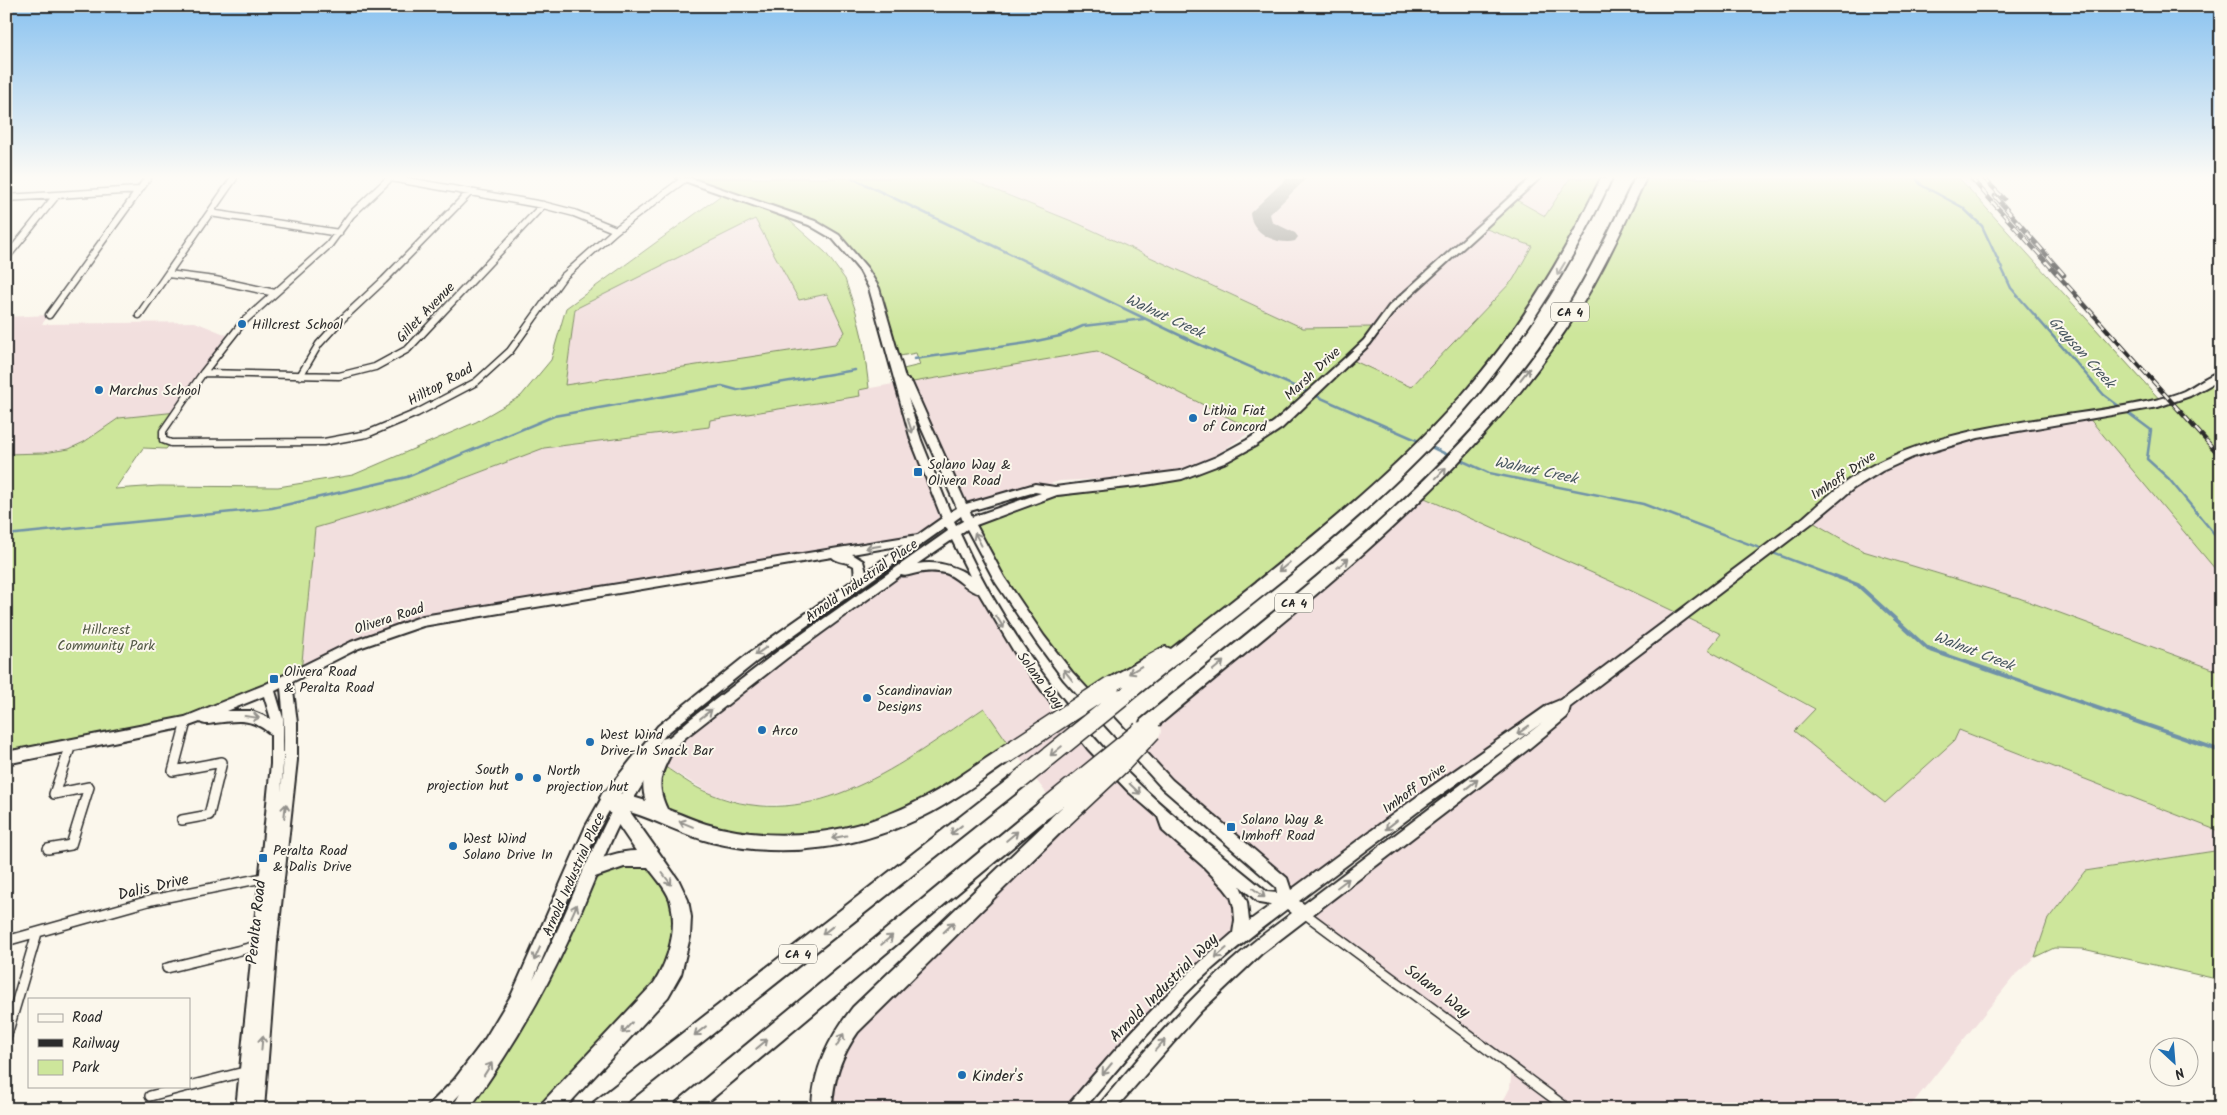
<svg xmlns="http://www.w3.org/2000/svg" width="2227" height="1115" viewBox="0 0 2227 1115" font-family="Kalam,sans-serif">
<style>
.built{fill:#f2dfde}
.green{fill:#cde69b;stroke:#7c8863;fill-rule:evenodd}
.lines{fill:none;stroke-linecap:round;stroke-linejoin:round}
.stream-far1{stroke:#6f92a8;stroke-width:2.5}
.stream{stroke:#6f92a8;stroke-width:4}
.taxiway{fill:#93918c;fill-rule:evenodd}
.street-far1-casing{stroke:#2b2b2b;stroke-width:9}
.street-casing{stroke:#2b2b2b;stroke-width:12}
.secondary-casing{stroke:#2b2b2b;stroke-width:4}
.highway-casing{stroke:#2b2b2b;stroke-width:4}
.street-far1{stroke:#fbf7ec;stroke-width:6}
.street{stroke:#fbf7ec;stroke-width:9}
.secondary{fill:#fbf7ec;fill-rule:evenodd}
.highway{fill:#fbf7ec;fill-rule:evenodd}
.rail-casing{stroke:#2b2b2b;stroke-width:4.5}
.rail{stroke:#fbf7ec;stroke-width:2.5;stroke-dasharray:8;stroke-linecap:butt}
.highway-bridge-casing{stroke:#2b2b2b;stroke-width:21;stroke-linecap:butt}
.highway-bridge{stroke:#fbf7ec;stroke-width:18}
.oneway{stroke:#93918c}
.poi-dot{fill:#1f6fb2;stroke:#fbf7ec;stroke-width:2}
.labels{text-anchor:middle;stroke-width:4;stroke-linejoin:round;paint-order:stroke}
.shield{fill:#fbf7ec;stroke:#696865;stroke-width:1}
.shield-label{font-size:12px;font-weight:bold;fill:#2b2b2b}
.street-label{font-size:14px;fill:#2b2b2b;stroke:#fbf7ec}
.poi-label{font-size:14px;fill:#2b2b2b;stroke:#fbf7ec;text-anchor:start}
.park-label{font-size:14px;fill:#545a47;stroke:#fbf7ec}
.water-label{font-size:15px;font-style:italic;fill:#47565f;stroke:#fbf7ec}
.near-street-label{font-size:16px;fill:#2b2b2b;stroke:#fbf7ec}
.near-poi-label{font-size:16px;fill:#2b2b2b;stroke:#fbf7ec;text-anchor:start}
</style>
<rect width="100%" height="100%" fill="#fbf7ec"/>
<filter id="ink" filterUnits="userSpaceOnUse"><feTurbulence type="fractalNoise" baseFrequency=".02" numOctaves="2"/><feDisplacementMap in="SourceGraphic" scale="10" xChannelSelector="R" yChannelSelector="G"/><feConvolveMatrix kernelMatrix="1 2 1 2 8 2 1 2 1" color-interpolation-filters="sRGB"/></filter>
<g filter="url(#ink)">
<!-- built -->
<path class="built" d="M965,178h605l-25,38 -63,12 50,17 -19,35 -102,107 -62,-28 21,-32 -67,1 -224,-104z
M755,219l44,81 28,-6 18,38 -10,12 -270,41 10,-76z
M49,315l-7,9 153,-2 37,15 -55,75 -58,6 -35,24 -15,7 -25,4 -38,1v-137z
M1097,351l156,79 -40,27 -28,11 -35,9 -90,4 -97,28 -56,-126z
M899,383l50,136 -29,20 -497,82 -122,51 6,-88 8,-56 76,-22 153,-58 165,-21 1,-7 149,-24v-6z
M2088,417l133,159v96l-201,-74 -157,-47 -55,-31 69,-52 80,-27z
M1418,495l199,89 104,50 -13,16 107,60 -20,21 163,-1 263,102v18l-136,21 -37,48 -13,38 -19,17 -108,135h-409l11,-21 2,-21 -208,-154 174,-134 86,-75 -278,196 -4,-17 -155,-141z
M945,567l39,29 76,110 172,178 7,53 -165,172h-252l5,-45 237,-248 -51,-66 -29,-41 -100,66 -44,19 -40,10 -49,1 -40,-11 -55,-33 12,-17 223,-168z"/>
<!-- green -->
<path class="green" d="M680,178h285l114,46 224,104 68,-1 -4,15 -17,17 61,28 102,-107 19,-34 -51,-19 32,-29 32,18 25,-38h37l-56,107 -127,159 -232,197 -105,60 -47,-62 -71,-117 69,-23 109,-14 35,-10 84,-42 -13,-3 -156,-79 -190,32 -8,-13 21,-5 -4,-12 -21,4 -31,-87 -40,-41 -43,-16 44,39 20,27 11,33 7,29 6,47 -10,2 1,6 -150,24 -1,7 -165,21 -153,58 -76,22 -14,144 -115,50 -180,36v-304l38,-1 25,-4 15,-7 35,-24 58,-6 -15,25 9,6 -5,6 -23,-1 -28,41 44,-3 119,1 75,-12 123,-53 45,-26 30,-36 15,-52 158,-115zM755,219l44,81 28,-6 18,38 -10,12 -270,41 10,-76z
M1641,178h318l203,224 59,-28v202l-133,-159 -104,18 -107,33 -68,52 54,31 156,47 202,74v160l-262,-102 -5,11 -69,62 -91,-72 21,-22 -107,-59 13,-16 -104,-50 -199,-89 136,-157z
M984,708l29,42 -101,64 -129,30 -122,-30 -5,-53c18,11 36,26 55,33 102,42 193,-32 273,-86z
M2221,850v130l-138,-31 -29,-1 -19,9 13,-38 37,-48z
M651,859l22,28 4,70 -127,152h-91l26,-34 107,-205z"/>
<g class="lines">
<!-- stream-far1 -->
<path class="stream-far1" d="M852,178l344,165 225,99
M1916,178l5,7 41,22 20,19 29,62 93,107 47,35 -4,29 22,20 52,63
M914,359l113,-16 33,-7 23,-10 61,-7
M1429,446l21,10
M1456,458l33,15 154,31 196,74
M6,535l266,-27 135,-31 147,-61 168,-30 15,4 118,-20"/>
<!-- stream -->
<path class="stream" d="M1835,576l23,9 70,64 293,102"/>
<!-- taxiway -->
<path class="taxiway" d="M1287,178h20l-37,36 2,8 23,11 3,4 -3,4c-17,5 -44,-8 -45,-28z"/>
<defs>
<path id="street-far1" d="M390,178l-39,37 -22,30 -85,76 -41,52 -40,58v9l8,3 153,-1 43,-8 50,-21 59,-31 34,-31 53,-74 53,-47 67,-50
M391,178l152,27 31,8 42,17
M6,198l133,-8
M210,213l129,20
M6,258l50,-62
M168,274l47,6 60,13
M49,315l99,-137
M139,315l95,-137
M203,373l136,3 36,-9 33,-18 135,-144
M300,376l19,-32 21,-23 44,-41 86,-88"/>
<path id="street" d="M182,820l27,-5 13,-53 -49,9 13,-49
M48,849l23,-4 18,-58 -35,7 17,-49
M1304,913l264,196
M6,941l146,-41 116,-23
M167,968l94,-23
M6,1038l31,-105
M189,1086l59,-15
M150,1096l38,-10"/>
<path id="secondary" d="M676,178h14l125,43 24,14 28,33 12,20 26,90 7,5 54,121 69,-20 20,3 126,-16 35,-14 31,-17 27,-18 72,-65 18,-17 25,-34 142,-128h9l-145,132 -25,34 -18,17 -70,67 -27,18 -31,17 -42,16 -36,6 -89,10 -81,30 28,52 40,59 28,36 100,108 115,98 4,12 127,-94 130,-91 12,-5 244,-183c19,-17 38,-34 60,-47 88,-49 195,-49 291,-70 9,-2 20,-5 29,-9 12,-6 24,-16 37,-20v8l-31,17 -32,11 -180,31 -65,19 -31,14 -28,17 -42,35 -242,184 -3,10 -41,34 -265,203 -60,57 -86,98h-18l3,-5c47,-56 94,-112 150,-159 13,-11 28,-21 42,-32l-5,-4c-25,19 -50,38 -74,59 -47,42 -89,93 -129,141h-18l3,-5c51,-61 103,-119 164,-171l2,-13 -1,-13 -3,-10 -7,-9 -20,-21 -41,-36 -5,-14 -29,-25 -41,-43 -37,-46 -35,-48 -37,-62c-11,-1 -21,-16 -34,-20 -9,-2 -19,-2 -28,0 -6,1 -10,4 -16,2l-114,83 -101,79 -21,19 -18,21 -24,39c-21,41 -36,84 -55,125 -27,59 -61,115 -99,168h-18l9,-15 -14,15h-19l3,-5 24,-24 31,-41 27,-45 74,-168 18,-32 54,-68 90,-72 107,-75 -1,-13c-7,-5 -16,-3 -22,-9l-409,69 -64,22 -67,34 5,41v37l-20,182 -13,167h-28l35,-345v-30c-19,-16 -32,-14 -56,-11 -6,1 -10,2 -15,-1l-14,5 -180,37v-12l179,-35 79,-32 87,-43 72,-26 495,-81 24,-17 -31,-78 -42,-152 -9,-17 -27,-32 -24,-14zM908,398l49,110 -7,4 -29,-72zM1035,492l6,1 -69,24 -2,-6zM961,516l2,5 -7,4 -2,-4zM946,527l2,4 -170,120 -89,69 -37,32 14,-18 90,-72zM967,529l29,54 40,59 28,38 98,108 114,99 1,6 -10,-1c-42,-35 -86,-68 -125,-105 -75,-71 -139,-159 -182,-253zM952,540l18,36c-16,-11 -34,-15 -53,-12zM903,545l-37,27 -3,-11 -11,-7zM281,688c4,36 4,69 0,104l2,-28v-46l-8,-27zM264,696l7,23 -19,-8h-25zM1542,723l-238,181 -5,-3 129,-97zM624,789c-36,61 -57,129 -91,191l63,-146 18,-32zM1240,886l19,17 12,2 -22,16 -2,-19z"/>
<path id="highway" d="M1601,178h11c-37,80 -82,153 -138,221 -99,118 -229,208 -347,304l-6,2 -6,-2 -2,-5 11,-12 -14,7 -6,-2 -2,-5 2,-5 56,-32 6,-2 5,2c101,-80 207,-158 292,-255 57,-65 101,-138 138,-216z
M1635,178h11c-26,56 -52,113 -88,163 -108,156 -262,268 -405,389l-6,2 -6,-2 -2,-5 2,-5c144,-119 300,-231 409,-386 34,-48 59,-103 85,-156z
M668,737l6,2 2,5c-12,25 -23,36 -9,65 13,5 26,11 39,15 70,21 149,10 212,-23 29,-14 55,-34 81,-51l6,-2 6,2 2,5 -2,5c-26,18 -52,37 -79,52 -68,36 -146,48 -221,30 -28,-7 -54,-22 -81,-30l49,69 9,19 3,17 -1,20 -9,37 -13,23 -104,112h-24l3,-7 111,-119c15,-23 24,-56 16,-83 -4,-12 -15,-23 -22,-33h-24l-32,11 -6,-2 -3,-6 3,-6c16,-6 33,-13 50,-13l-36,-53 3,-6 6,-2 37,11c-8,-23 3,-43 16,-62z
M1021,771l6,3 3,5 -3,5 -409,325h-27l3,-7 421,-328z
M1045,801l6,2 3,6 -3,6 -351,294h-26l3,-7 362,-299z
M1058,815l6,2 3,6 -3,6 -206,203c-17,24 -25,47 -26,77h-20c1,-40 17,-71 41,-102l199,-190z"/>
</defs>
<!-- street-far1 casing -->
<use href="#street-far1" class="street-far1-casing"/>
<!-- street casing -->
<use href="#street" class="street-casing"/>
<!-- secondary casing -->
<use href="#secondary" class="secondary-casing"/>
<!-- highway casing -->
<use href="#highway" class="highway-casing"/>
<!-- street-far1 -->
<use href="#street-far1" class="street-far1"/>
<!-- street -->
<use href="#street" class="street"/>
<!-- secondary -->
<use href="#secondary" class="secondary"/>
<!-- highway -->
<use href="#highway" class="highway"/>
<defs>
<path id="rail" d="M1971,178l250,279
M1984,178l20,21
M1995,196l69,79"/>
</defs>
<!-- rail casing -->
<use href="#rail" class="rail-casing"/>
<!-- rail -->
<use href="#rail" class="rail"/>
<defs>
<path id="highway-bridge" d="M1005,755l105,-69
M1021,779l100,-81
M1045,809l96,-78
M1058,823l62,-58 32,-34"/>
</defs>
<!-- highway-bridge casing -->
<use href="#highway-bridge" class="highway-bridge-casing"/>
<!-- highway-bridge -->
<use href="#highway-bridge" class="highway-bridge"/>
</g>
<!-- one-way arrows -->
<defs><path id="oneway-shaft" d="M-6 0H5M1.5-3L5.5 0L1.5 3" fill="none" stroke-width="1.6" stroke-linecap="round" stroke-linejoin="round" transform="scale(1.25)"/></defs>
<g class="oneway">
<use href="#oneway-shaft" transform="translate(1561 269) rotate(121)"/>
<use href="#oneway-shaft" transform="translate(1525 374) rotate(-52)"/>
<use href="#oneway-shaft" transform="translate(910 426) rotate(71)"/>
<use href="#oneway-shaft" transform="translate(1441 473) rotate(-46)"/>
<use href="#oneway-shaft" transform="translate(978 539) rotate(-118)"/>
<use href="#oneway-shaft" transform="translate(873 547) rotate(171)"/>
<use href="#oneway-shaft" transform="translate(1343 563) rotate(-40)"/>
<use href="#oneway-shaft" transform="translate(1284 567) rotate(141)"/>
<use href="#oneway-shaft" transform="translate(1000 622) rotate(58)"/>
<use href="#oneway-shaft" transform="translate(761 651) rotate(144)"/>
<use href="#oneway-shaft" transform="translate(1218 666) rotate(-40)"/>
<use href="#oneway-shaft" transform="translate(1135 670) rotate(149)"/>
<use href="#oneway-shaft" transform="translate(1068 675) rotate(-129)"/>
<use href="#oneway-shaft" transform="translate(706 714) rotate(-38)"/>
<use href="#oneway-shaft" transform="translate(252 717) rotate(8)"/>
<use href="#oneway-shaft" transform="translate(1523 730) rotate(144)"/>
<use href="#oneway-shaft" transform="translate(1056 751) rotate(141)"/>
<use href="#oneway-shaft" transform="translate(1472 784) rotate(-38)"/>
<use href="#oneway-shaft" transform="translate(1135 789) rotate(44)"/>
<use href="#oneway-shaft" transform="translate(285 811) rotate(-83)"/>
<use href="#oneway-shaft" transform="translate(686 824) rotate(-158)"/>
<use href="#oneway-shaft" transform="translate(1391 825) rotate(142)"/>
<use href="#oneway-shaft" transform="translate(956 830) rotate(142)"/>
<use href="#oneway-shaft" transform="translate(1012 836) rotate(-40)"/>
<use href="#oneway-shaft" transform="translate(839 837) rotate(169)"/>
<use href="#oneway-shaft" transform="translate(667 879) rotate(53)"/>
<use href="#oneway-shaft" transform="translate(1343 883) rotate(-37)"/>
<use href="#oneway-shaft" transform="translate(1259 893) rotate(37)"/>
<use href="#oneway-shaft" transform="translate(574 911) rotate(-66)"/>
<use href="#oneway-shaft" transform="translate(949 927) rotate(-44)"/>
<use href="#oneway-shaft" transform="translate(828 930) rotate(142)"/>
<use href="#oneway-shaft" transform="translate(887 940) rotate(-40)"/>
<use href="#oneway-shaft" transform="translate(1221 953) rotate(139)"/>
<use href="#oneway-shaft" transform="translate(537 954) rotate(114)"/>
<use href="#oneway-shaft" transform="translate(627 1028) rotate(132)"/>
<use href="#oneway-shaft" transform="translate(700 1031) rotate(142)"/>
<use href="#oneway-shaft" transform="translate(840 1040) rotate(-60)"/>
<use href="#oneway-shaft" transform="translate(262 1043) rotate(-85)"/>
<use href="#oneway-shaft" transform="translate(762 1044) rotate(-40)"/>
<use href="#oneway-shaft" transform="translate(1160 1045) rotate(-48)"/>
<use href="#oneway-shaft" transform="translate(488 1069) rotate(-58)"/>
<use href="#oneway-shaft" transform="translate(1107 1069) rotate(130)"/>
</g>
</g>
<!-- sky -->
<linearGradient id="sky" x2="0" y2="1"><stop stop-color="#89c2f0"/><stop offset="0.53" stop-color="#fdfbf6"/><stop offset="1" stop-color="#fdfbf6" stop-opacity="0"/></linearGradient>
<rect width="2227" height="334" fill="url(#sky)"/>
<!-- markers -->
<g class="poi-dot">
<circle cx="242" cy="324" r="5"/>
<circle cx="99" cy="390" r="5"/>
<circle cx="1193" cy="418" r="5"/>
<rect x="913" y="467" width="10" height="10" rx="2.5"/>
<rect x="269" y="674" width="10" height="10" rx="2.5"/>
<circle cx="867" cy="698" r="5"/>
<circle cx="762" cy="730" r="5"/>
<circle cx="590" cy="742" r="5"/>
<circle cx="519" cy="777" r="5"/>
<circle cx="537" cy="778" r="5"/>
<rect x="1226" y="822" width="10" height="10" rx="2.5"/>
<circle cx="453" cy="846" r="5"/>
<rect x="258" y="853" width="10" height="10" rx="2.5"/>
<circle cx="962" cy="1075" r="5"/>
</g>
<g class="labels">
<!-- shield labels -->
<g class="shield">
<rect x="1551" y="302.5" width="38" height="19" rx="4"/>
<rect x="1275" y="593.5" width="38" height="19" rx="4"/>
<rect x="779" y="944.5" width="38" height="19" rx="4"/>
</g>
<g class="shield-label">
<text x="1570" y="316">CA 4</text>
<text x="1294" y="607">CA 4</text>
<text x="798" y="958">CA 4</text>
</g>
<!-- street labels -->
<g class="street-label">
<text transform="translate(425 312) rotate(-46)" y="5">Gillet Avenue</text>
<text transform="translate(1312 373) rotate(-43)" y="5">Marsh Drive</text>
<text transform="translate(440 384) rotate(-29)" y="5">Hilltop Road</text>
<text transform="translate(1843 475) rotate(-34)" y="5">Imhoff Drive</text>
<text transform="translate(861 580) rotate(-35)" y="5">Arnold Industrial Place</text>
<text transform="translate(389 618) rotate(-18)" y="5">Olivera Road</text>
<text transform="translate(1041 680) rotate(53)" y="5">Solano Way</text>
<text transform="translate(1414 788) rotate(-36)" y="5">Imhoff Drive</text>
<text transform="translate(573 874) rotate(-66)" y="5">Arnold Industrial Place</text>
</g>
<!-- poi labels -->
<g class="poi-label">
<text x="252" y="329">Hillcrest School</text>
<text x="109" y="395">Marchus School</text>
<text x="1203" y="415">Lithia Fiat<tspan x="1203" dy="16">of Concord</tspan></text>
<text x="928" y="469">Solano Way &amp;<tspan x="928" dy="16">Olivera Road</tspan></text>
<text x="284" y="676">Olivera Road<tspan x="284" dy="16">&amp; Peralta Road</tspan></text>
<text x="877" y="695">Scandinavian<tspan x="877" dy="16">Designs</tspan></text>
<text x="772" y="735">Arco</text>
<text x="600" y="739">West Wind<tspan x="600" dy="16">Drive-In Snack Bar</tspan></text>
<text x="509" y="774" text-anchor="end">South<tspan x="509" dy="16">projection hut</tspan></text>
<text x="547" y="775">North<tspan x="547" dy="16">projection hut</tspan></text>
<text x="1241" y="824">Solano Way &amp;<tspan x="1241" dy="16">Imhoff Road</tspan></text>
<text x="463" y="843">West Wind<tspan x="463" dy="16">Solano Drive In</tspan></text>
<text x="273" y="855">Peralta Road<tspan x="273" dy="16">&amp; Dalis Drive</tspan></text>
</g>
<!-- park labels -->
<g class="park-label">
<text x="106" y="634">Hillcrest<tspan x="106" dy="16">Community Park</tspan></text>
</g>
<!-- water labels -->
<g class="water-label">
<text transform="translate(1165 316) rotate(25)" y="5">Walnut Creek</text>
<text transform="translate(2082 352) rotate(48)" y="5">Grayson Creek</text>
<text transform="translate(1536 470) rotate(12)" y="5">Walnut Creek</text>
<text transform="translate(1974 651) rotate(21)" y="5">Walnut Creek</text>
</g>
<!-- near-street labels -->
<g class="near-street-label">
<text transform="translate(153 886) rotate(-13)" y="6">Dalis Drive</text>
<text transform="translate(255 922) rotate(-84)" y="6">Peralta Road</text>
<text transform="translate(1163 987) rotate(-45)" y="6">Arnold Industrial Way</text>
<text transform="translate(1438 990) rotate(37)" y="6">Solano Way</text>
</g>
<!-- near-poi labels -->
<g class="near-poi-label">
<text x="972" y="1081">Kinder's</text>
</g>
</g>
<!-- margin -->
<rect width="2227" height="1115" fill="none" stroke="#fbf7ec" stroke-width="25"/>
<rect x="12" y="12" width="2202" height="1090" fill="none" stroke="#2b2b2b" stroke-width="2" filter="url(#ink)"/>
<!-- legend -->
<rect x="28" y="998" width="162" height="90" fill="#fbf7ec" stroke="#a8a59f"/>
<rect x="38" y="1014" width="25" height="8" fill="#fbf7ec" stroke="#a8a59f"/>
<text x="72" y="1022" font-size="15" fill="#2b2b2b">Road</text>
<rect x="38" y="1039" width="25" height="8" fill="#2b2b2b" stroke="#a8a59f"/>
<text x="72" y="1048" font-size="15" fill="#2b2b2b">Railway</text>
<rect x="38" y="1060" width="25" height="15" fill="#cde69b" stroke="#a8a59f"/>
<text x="72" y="1072" font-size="15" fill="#2b2b2b">Park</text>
<!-- north arrow -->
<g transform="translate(2174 1062) rotate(154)"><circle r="24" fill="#fbf7ec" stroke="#a8a59f"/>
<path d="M0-4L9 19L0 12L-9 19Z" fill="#1f6fb2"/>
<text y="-8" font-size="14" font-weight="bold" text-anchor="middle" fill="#2b2b2b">N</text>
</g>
</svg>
